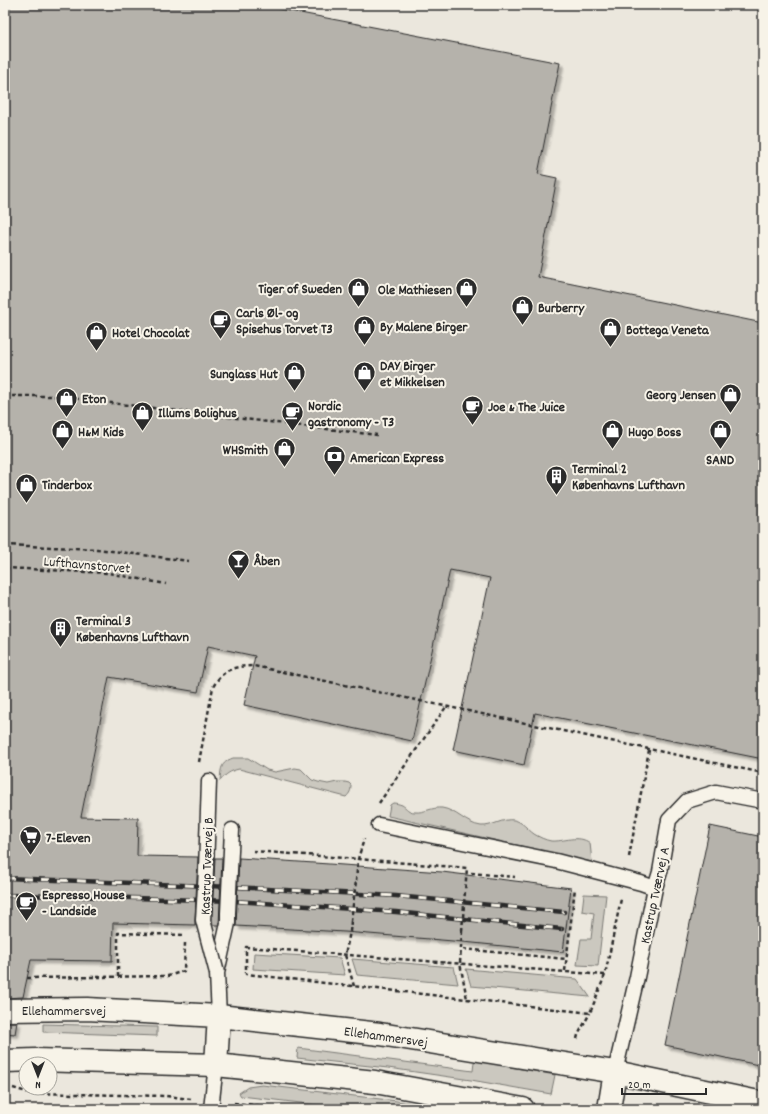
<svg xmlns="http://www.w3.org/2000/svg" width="768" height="1114" viewBox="0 0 768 1114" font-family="Dekko,sans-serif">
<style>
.green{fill:#cbc8bf;stroke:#7b7a75}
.building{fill:#b5b2ab;stroke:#2b2b2b;filter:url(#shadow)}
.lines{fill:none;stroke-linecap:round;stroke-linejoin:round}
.service-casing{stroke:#2b2b2b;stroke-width:17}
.tertiary-casing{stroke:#2b2b2b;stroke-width:25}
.path{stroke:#2b2b2b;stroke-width:2.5;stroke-dasharray:4 3;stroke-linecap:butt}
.service{stroke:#f7f3e8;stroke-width:14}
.tertiary{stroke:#f7f3e8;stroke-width:22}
.rail-casing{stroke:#2b2b2b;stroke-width:4.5}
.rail{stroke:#f7f3e8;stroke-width:3;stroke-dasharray:9;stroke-linecap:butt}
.service-bridge-casing{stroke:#2b2b2b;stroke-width:17;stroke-linecap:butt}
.path-bridge{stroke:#2b2b2b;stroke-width:2.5;stroke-dasharray:4 3;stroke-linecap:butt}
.service-bridge{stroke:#f7f3e8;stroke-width:14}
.labels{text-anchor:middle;stroke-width:4;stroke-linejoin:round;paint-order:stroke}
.poi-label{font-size:14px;font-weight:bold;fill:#2b2b2b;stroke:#f7f3e8;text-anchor:start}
.street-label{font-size:14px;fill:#2b2b2b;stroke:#f7f3e8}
</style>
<defs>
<filter id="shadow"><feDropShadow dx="3.5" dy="3.5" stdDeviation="1" flood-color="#0004"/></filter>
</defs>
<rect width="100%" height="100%" fill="#ebe7dd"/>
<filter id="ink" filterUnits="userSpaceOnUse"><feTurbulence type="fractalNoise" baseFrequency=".025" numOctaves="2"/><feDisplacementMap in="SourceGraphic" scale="8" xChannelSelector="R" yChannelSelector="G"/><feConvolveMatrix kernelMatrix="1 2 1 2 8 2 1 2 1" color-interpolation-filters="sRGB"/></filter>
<g filter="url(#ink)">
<!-- green -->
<path class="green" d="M233,758h15l19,12 8,2 20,-4 6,1 11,11 6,2 10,2 9,-2h8l4,1 2,2c0,6 -1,8 -5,12l-107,-28c-9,2 -13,5 -19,12 1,-12 0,-18 13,-23z
M393,803c3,0 6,1 9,2 5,3 6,7 13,7 9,1 17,-5 27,-4 14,2 24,16 39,18 11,1 21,-8 33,-6 9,2 13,9 20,14 5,3 11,6 17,7 13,1 27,-7 39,2l2,19 -204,-46 2,-11z
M584,894l22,1 -8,71 -21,-1 4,-26h10l3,-26 -12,-2z
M254,953l86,5 5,17 -92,-6z
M352,959l102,8 4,17 -101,-9z
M466,969l111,10 13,18 -119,-11z
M43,1024l114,3v9l-114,-4z
M298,1048l175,23 1,-9 3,-1 78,14 -4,19 -80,-14 -83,-12 -91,-10z
M262,1085l135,16 49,8h-94l-111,-13 -2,-3 9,-6z"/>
<!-- building -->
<path class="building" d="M5,5h254l301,58 -22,111 19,4 -19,99 225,46v436l-228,-46 -11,52 -71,-15 37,-172 -40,-8 -38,171 -168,-36 11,-49 -47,-10 -10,46 -89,-15 -28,140 57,1 -1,38 61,1 -3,62v6l-82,-2 -1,38 -81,-1 -8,37 -18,1z
M710,826l53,11v229l-98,-21z
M215,858h7l-3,67h-6l-1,-6z
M239,858l90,6 113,8 129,16 -8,64 -110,-11 -108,-9 -109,-6z
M5,1022h12l-2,12 -10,-1z"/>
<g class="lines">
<defs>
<path id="service" d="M379,825l177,36 85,22 14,5
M206,870l3,-89
M230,871l2,-41
M219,1016l-2,-43 11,-50v-10
M615,1072l22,-95 18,-89 5,-16 9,-52 18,-19 29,-9 47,9
M211,1109l5,-44"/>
<path id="tertiary" d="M5,1010l82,-1 132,7 161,18 235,38 148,31
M5,1061l31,-1 180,5 159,17 148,27
M216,1065l3,-49
M609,1109l6,-37"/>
</defs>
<!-- service casing -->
<use href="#service" class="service-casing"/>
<!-- tertiary casing -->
<use href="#tertiary" class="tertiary-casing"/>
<!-- path -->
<path class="path" d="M5,396h48l324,39
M5,545l92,4 92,12
M5,568l103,5 58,11
M199,762l14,-75c10,-18 21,-21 41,-21l509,107
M379,803l67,-96
M253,851l105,8 109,9 -2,23
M629,857l20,-107
M471,873l44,4
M356,881l2,-22 6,-20
M351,921l-1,11 -5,23 9,31
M462,931l-2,32 7,36
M463,949l103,10
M565,971l10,-83
M605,975l-359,-28v27l344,39 15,-38 16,-76
M118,977v-44l66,2
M27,978l141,-2 16,-5 1,-28
M577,1039l1,-4 12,-22
M13,1088l17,5 136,3 25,3
M234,1103l54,6"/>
<!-- service -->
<use href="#service" class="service"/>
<!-- tertiary -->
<use href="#tertiary" class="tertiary"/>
<defs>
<path id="rail" d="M5,878l228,9 163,9 168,16
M5,895l61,1 168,5 162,11 166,17"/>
</defs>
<!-- rail casing -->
<use href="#rail" class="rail-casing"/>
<!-- rail -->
<use href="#rail" class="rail"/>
<defs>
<path id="service-bridge" d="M206,870l-3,50 14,53
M228,913l2,-42"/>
</defs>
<!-- service-bridge casing -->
<use href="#service-bridge" class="service-bridge-casing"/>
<!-- path-bridge -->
<path class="path-bridge" d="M351,921l5,-40
M462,931l3,-40"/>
<!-- service-bridge -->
<use href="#service-bridge" class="service-bridge"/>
</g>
</g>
<!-- icons -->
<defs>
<symbol id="shop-pin" viewBox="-11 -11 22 30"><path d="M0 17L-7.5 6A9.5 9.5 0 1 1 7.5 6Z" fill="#2b2b2b" stroke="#f7f3e8"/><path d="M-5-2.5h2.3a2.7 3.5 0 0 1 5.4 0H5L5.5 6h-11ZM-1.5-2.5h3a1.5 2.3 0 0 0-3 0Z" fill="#fff"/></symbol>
<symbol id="cafe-pin" viewBox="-11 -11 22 30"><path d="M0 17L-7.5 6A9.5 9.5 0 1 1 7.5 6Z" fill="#2b2b2b" stroke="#f7f3e8"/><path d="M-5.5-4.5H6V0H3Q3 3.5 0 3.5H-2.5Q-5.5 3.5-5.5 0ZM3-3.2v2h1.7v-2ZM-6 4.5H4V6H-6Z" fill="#fff"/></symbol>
<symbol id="bank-pin" viewBox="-11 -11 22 30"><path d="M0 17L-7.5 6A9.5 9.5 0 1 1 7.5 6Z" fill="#2b2b2b" stroke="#f7f3e8"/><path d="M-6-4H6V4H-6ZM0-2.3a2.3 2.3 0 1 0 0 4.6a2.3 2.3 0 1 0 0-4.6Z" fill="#fff"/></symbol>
<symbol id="building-pin" viewBox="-11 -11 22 30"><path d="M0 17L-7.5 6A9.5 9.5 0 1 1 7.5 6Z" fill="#2b2b2b" stroke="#f7f3e8"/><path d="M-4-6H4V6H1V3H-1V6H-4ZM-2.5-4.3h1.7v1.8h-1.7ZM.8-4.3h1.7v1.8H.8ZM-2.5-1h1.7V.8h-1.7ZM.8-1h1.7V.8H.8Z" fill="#fff"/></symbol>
<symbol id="bar-pin" viewBox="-11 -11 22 30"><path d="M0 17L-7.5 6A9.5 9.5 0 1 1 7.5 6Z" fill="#2b2b2b" stroke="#f7f3e8"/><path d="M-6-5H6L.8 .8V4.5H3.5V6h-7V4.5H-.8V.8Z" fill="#fff"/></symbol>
<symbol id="supermarket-pin" viewBox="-11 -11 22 30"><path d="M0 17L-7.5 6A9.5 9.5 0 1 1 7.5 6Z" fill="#2b2b2b" stroke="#f7f3e8"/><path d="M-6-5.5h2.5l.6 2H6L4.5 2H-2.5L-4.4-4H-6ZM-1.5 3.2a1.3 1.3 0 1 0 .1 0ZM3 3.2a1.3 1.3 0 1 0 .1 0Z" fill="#fff"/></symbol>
</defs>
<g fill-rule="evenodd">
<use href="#shop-pin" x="346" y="276" width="25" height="34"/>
<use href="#shop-pin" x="454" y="276" width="25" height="34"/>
<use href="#shop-pin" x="510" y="294" width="25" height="34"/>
<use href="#cafe-pin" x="208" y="308" width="25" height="34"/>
<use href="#shop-pin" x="352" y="314" width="25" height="34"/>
<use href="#shop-pin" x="598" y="316" width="25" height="34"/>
<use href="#shop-pin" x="84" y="320" width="25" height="34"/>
<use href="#shop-pin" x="282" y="360" width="25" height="34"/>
<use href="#shop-pin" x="352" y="360" width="25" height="34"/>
<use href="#shop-pin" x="718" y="382" width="25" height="34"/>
<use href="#shop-pin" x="54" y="386" width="25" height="34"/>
<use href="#cafe-pin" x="460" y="394" width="25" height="34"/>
<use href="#shop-pin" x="130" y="400" width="25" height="34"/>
<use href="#cafe-pin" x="280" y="400" width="25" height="34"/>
<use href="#shop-pin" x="50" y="418" width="25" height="34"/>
<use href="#shop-pin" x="600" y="418" width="25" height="34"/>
<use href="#shop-pin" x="708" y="418" width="25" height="34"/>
<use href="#shop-pin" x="272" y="436" width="25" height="34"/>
<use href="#bank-pin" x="322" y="444" width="25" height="34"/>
<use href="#building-pin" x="544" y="464" width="25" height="34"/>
<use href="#shop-pin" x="14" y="472" width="25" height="34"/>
<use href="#bar-pin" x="226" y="548" width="25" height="34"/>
<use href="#building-pin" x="48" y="616" width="25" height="34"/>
<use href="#supermarket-pin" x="18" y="824" width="25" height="34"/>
<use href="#cafe-pin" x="14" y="890" width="25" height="34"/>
</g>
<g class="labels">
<!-- poi labels -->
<g class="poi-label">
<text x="342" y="293" text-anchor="end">Tiger of Sweden</text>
<text x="452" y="294" text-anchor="end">Ole Mathiesen</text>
<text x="538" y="312">Burberry</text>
<text x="236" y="317">Carls Øl- og<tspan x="236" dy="16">Spisehus Torvet T3</tspan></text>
<text x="380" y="331">By Malene Birger</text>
<text x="626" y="334">Bottega Veneta</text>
<text x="112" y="337">Hotel Chocolat</text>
<text x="380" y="370">DAY Birger<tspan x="380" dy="16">et Mikkelsen</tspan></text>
<text x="278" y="378" text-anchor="end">Sunglass Hut</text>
<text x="716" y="399" text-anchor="end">Georg Jensen</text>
<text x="82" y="403">Eton</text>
<text x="308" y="410">Nordic<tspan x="308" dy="16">gastronomy - T3</tspan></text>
<text x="488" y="411">Joe &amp; The Juice</text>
<text x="158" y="417">Illums Bolighus</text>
<text x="78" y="436">H&amp;M Kids</text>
<text x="628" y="436">Hugo Boss</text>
<text x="268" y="454" text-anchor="end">WHSmith</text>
<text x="350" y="462">American Express</text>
<text x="720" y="464" text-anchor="middle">SAND</text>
<text x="572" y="473">Terminal 2<tspan x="572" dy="16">Københavns Lufthavn</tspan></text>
<text x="42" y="489">Tinderbox</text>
<text x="254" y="565">Åben</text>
<text x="76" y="625">Terminal 3<tspan x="76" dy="16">Københavns Lufthavn</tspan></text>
<text x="46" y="842">7-Eleven</text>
<text x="42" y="899">Espresso House<tspan x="42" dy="16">- Landside</tspan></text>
</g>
<!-- street labels -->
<g class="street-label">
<text transform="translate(87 564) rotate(5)" y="5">Lufthavnstorvet</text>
<text transform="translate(206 866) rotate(-88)" y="5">Kastrup Tværvej B</text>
<text transform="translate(654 895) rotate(-78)" y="5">Kastrup Tværvej A</text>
<text x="64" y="1015">Ellehammersvej</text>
<text transform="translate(386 1036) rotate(8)" y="5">Ellehammersvej</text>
</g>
</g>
<!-- margin -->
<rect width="768" height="1114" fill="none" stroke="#f7f3e8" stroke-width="20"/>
<rect x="10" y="10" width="748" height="1094" fill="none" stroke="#2b2b2b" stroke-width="1.5" filter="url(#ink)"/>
<!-- north arrow -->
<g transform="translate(38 1076) rotate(180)"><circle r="19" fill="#f7f3e8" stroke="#a5a39c"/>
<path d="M0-3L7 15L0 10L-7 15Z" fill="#2b2b2b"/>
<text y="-6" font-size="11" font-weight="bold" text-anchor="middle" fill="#2b2b2b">N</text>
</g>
<!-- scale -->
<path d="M622 1088v6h84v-6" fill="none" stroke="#2b2b2b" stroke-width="2"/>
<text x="628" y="1088" font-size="12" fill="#2b2b2b" stroke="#f7f3e8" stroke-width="3" paint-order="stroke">20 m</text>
</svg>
